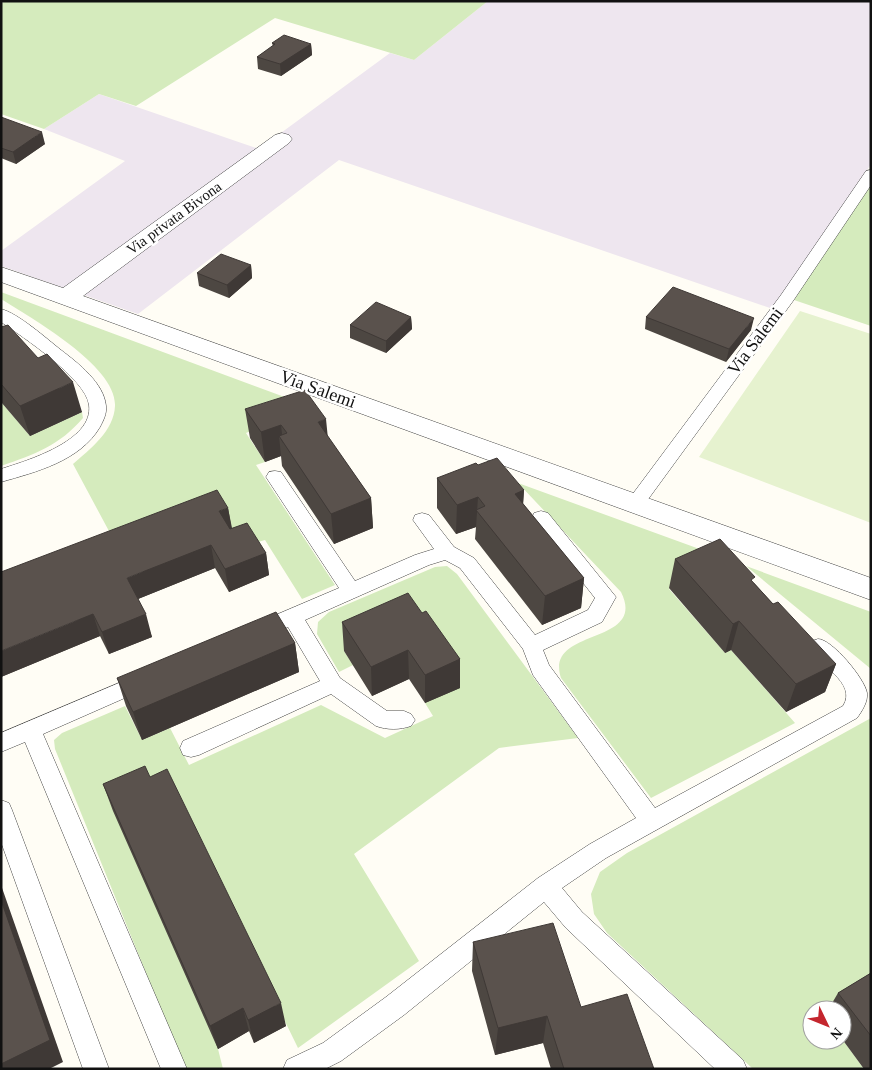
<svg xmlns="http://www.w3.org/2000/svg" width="872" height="1070" viewBox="0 0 872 1070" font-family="'Times New Roman',serif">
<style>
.industrial{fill:#eee6ef}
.green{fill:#d5ebbd}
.pitch{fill:#e6f2cf}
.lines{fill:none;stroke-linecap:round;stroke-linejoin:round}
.lane-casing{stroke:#444;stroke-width:1}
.street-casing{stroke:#444;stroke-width:1}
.lane{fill:#fff;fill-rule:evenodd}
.street{fill:#fff;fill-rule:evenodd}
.wall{fill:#4d4742}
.shaded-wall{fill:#3f3936}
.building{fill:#5a524d;stroke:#3f3936}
.labels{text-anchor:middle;stroke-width:5;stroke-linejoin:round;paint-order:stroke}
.far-street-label{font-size:15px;fill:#111;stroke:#fff}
.street-label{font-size:18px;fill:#111;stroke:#fff}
</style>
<rect width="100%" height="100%" fill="#fffdf5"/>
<!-- industrial -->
<path class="industrial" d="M488,1h383v163l-98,145 -434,-149 -201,154 -137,-48v-15l124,-90 -81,-32 55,-35 160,55 131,-96 24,7z"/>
<!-- green -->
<path class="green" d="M5,1h483l-74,59 -139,-42 -139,88 -37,-12 -55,35 -43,-15v-110z
M871,180v146l-77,-26z
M1,292l308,114 -63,27 19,29 -9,3 79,120 -33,14 -37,-59 -7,2 -148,-9 -37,-69c17,-15 41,-33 42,-58 2,-40 -84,-88 -114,-107z
M1,402l29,34 52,-24 1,6c-24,28 -48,36 -82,48z
M518,483l198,72 -47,34 56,64 6,-3 64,73 -144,75 -90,-120c-17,-51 87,-32 60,-86z
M447,566l10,8 121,164 -79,10 -145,106 65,107 -121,87 -123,-252 43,253 5,20h-38l-130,-320 -1,-9 8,-7 63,-27 17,34 28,-12 19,37 132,-60 64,33 48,-22 -8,-13 34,-16 -115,-36 9,14 -14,7 -22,-38 1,-12 11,-10 106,-45z
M746,566l125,46v57z
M871,718v270l-36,22h-23v30l30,-1 22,30h-111l-146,-136 -13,-19 -3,-20 9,-22 27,-19z"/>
<!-- pitch -->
<path class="pitch" d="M800,311l71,23v189l-172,-66z"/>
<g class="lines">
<defs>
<path id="lane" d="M871,170v15l-78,116 -152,208 -6,2 -6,-2 -3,-5 3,-5 152,-204 85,-124z
M1,309c17,4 46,30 60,41 17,13 43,33 45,56 1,8 -3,15 -6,21 -20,34 -64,45 -99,55v-13c25,-8 93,-28 88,-64 -3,-26 -66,-68 -88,-83z
M275,471l6,1 74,109 60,-26 19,-6 -21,-29 2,-5 7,-2 7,2 25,32 20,11 61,77 53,-25 7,-12 -63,-80 2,-5 7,-2 7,2 68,84 -14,25 -59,28 6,15 106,143 188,-102c15,-24 -26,-41 -35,-59l3,-6c1,0 7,-2 7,-2 14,0 47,40 49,54 1,9 -5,18 -10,25l-251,140 -44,30 20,24 161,148 4,9h-32l-149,-141 -22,-26 -140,113 -63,46 -16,8h-42l4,-9 36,-17 63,-46 152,-119 52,-34 46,-26 -103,-143 -10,-26 -63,-81 -15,-8 -16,5 -124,55 35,58 47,33h17l7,3 4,6 -4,6c-11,4 -24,4 -35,0l-45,-32 -132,61 -8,2 -8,-2 -3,-7 3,-7 137,-60 -32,-54 -29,12 -7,-2 -3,-6 3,-6 87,-37 -73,-111 3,-5z
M145,672l7,2 3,6 -3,6 -109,48 144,335h-26l-136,-327 -24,10v-19z
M1,800l8,3 3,7 97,259h-26l-82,-227z"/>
<path id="street" d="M282,133l7,2 3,4 -3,4 -206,153 788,282v22l-870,-318v-15l62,21 212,-153z"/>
</defs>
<!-- lane casing -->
<use href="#lane" class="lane-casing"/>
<!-- street casing -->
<use href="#street" class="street-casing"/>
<!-- lane -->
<use href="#lane" class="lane"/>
<!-- street -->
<use href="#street" class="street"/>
</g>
<!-- wall -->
<path class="wall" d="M272,43l39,1 1,11 -31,21 -23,-7 -1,-12 16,-11z
M1,117l44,27 -29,20 -15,-6z
M251,265l1,13 -23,20 -30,-12 -2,-13z
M411,317l1,12 -26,24 -36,-15v-13z
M646,317l105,13 -25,32 -81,-33z
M1,327l81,85 -52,24 -29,-34z
M245,409l83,28 43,61 2,30 -39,16 -52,-78 -1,-10 -16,6 -15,-24z
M478,465l46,25 -1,14 61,74 -3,30 -39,17 -67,-86 1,-12 -20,7 -19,-26v-30z
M228,508l4,20 34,25 3,22 -40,17 -14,-24 -77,31 14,38 -43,17 -9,-18 -99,41z
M675,559l79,24 19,21 63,60 -11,28 -39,20 -55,-62 -6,3 -56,-65z
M422,613l38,46v29l-35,15 -16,-24 -37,17 -28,-45 -2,-29z
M295,643l4,29 -157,68 -16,-34 -9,-28z
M150,777l136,249 -32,17 -5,-12 -31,18 -105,-238 -10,-27z
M473,942l108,65 73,62h-103l-8,-26 -48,12 -23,-84z
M871,973v96h-7l-22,-30v-29h-14l10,-17z"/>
<!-- shaded-wall -->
<path class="shaded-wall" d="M311,44l1,11 -31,21 -1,-12z
M42,132l3,12 -29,20 -3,-12z
M251,265l1,13 -23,20 -2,-13z
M411,317l1,12 -26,24v-12z
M754,318l-3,12 -25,32 3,-13z
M73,382l9,30 -52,24 -10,-30z
M326,419l3,30 -11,-27z
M281,425l2,18 -4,-7 2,20 -16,6 -4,-30z
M524,490l-2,30 -7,-26z
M478,497l-2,30 -20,7 1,-29z
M371,498l2,30 -39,16 -3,-30z
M228,508l4,23 -8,3 -5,-23z
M211,545l4,23 -82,33 -6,-23z
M266,553l3,22 -40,17 -4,-23z
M584,578l-3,30 -39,17 3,-29z
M93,614l7,22 -99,41v-26z
M146,614l6,23 -43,17 -7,-22z
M739,621l-8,29 -6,3 8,-29z
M295,643l4,29 -157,68 -9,-28z
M408,650l1,29 -37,17 -1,-29z
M460,659v29l-35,15v-28z
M836,664l-11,28 -39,20 10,-28z
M1,885l62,177 -14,7h-48z
M281,1003l5,23 -32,17 -6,-23z
M243,1008l6,23 -31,18 -8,-23z
M547,1016l-4,27 -48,12 3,-27z"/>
<!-- building -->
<path class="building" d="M284,35l27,9 -31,20 -23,-7 18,-13 -3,-1z
M1,117l41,15 -29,20 -12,-4z
M221,254l30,11 -24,20 -30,-12z
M673,287l81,31 -25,31 -83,-32z
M376,302l35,15 -25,24 -36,-16z
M8,325l30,33 9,-4 26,28 -53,24 -19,-22v-57z
M305,390l21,29 -8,3 53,76 -40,16 -52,-78 8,-3 -6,-8 -20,7 -16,-23z
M497,458l27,32 -9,4 69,84 -39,18 -69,-86 9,-4 -7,-9 -21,8 -20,-27 39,-15 2,2z
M217,490l11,18 -9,3 11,18 17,-6 19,30 -41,16 -14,-24 -84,33 19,36 -44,18 -9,-18 -92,37v-79z
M720,539l35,38 -4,3 22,24 5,-2 58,62 -40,20 -57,-63 -6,3 -58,-65z
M408,593l14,20 4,-2 34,48 -35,16 -17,-25 -37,17 -29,-45z
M276,612l19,31 -162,69 -16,-34z
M145,766l5,11 17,-8 114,234 -33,17 -5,-12 -33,18 -107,-242z
M1,900l49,140 -49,24z
M553,923l28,84 46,-13 27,75h-90l-17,-53 -49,12 -25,-86z
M871,973v63l-33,-43z"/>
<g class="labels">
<!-- far-street labels -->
<g class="far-street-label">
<text transform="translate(174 218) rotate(-36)" y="5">Via privata Bivona</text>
</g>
<!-- street labels -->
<g class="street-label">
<text transform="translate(755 341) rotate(-53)" y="6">Via Salemi</text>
<text transform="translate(318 389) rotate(20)" y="6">Via Salemi</text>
</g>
</g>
<!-- border -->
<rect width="872" height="1070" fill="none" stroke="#111111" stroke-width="5"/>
<!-- north arrow -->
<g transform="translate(827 1025) rotate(133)"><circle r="24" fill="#ffffff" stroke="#a0a0a0"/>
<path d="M0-4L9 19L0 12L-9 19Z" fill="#c4262e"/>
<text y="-8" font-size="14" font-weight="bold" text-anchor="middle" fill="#111111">N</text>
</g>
</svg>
